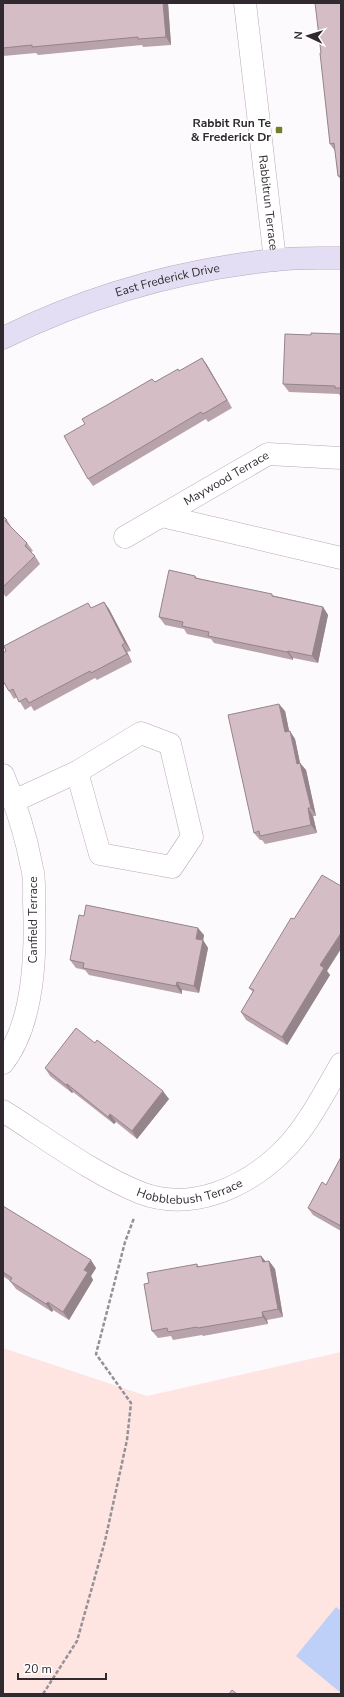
<svg xmlns="http://www.w3.org/2000/svg" width="344" height="1697" viewBox="0 0 344 1697" font-family="'Nunito Sans',sans-serif">
<style>
.green{fill:#ffe5e2}
.water{fill:#bed0f7}
.lines{fill:none;stroke-linecap:round;stroke-linejoin:round}
.street-casing{stroke:#b9a9b9;stroke-width:23}
.secondary-casing{stroke:#b9a9b9;stroke-width:23}
.path{stroke:#969196;stroke-width:2.5;stroke-dasharray:4 2;stroke-linecap:butt}
.street{stroke:#fff;stroke-width:22}
.secondary{stroke:#e3def3;stroke-width:22}
.wall{fill:#b7a3a9}
.shaded-wall{fill:#95848a}
.building{fill:#d5bdc5;stroke:#95848a}
.poi-dot{fill:#747e2a;stroke:#fff;stroke-width:1.5}
.labels{text-anchor:middle;stroke-width:3;stroke-linejoin:round;paint-order:stroke}
.poi-label{font-size:12px;font-weight:bold;fill:#302a30;stroke:#fff;text-anchor:end}
.street-label{font-size:12px;fill:#302a30;stroke:#fff}
</style>
<rect width="100%" height="100%" fill="#fdfafd"/>
<!-- green -->
<path class="green" d="M3,1348l144,48 194,-44v342h-338z"/>
<!-- water -->
<path class="water" d="M336,1607l5,4v82l-45,-37z"/>
<g class="lines">
<defs>
<g id="street">
<path id="s1" d="M245,3l30,257"/>
<path d="M162,516l179,42"/>
<path id="s2" d="M125,537l143,-83 73,4"/>
<path d="M141,733l29,11 22,93 -20,30 -72,-13 -23,-82z"/>
<path d="M3,775c13,29 23,61 29,93 3,10 2,22 2,33 2,50 1,121 -31,162"/>
<path d="M14,801l63,-29"/>
<path id="s3" d="M3,1111c43,27 90,63 138,82 50,19 104,-5 141,-41 24,-23 42,-59 59,-88"/>
</g>
<g id="secondary">
<path id="s4" d="M3,338c85,-42 177,-68 271,-78 22,-3 45,-2 67,-2"/>
</g>
</defs>
<!-- street casing -->
<use href="#street" class="street-casing"/>
<!-- secondary casing -->
<use href="#secondary" class="secondary-casing"/>
<!-- path -->
<path class="path" d="M43,1694l34,-53 28,-100 22,-101 4,-37 -35,-49 29,-112 9,-24"/>
<!-- street -->
<use href="#street" class="street"/>
<!-- secondary -->
<use href="#secondary" class="secondary"/>
</g>
<!-- wall -->
<path class="wall" d="M3,3h165l3,42 -28,2 -1,-2 -104,10 -2,-2 -33,3z
M341,3v177l-3,-4 -3,-25 -5,-7 -9,-91z
M341,334v62h-1l-1,-2 -50,-2 -6,-8 28,-49z
M202,358l5,7 25,43 -24,14 -2,-3 -113,67 -5,-7 67,-97 25,-11z
M3,516l4,4 5,8 15,15 6,8 -2,1 4,4 5,8 -34,33 -3,-4z
M195,576l2,2 126,29 5,8 -10,48 -25,-5v2l-79,-17 -3,-4 -24,-5 -3,-5 -19,-4 -6,-8z
M104,602l5,7 22,42 -4,1 5,10 -35,18 -2,-2 -61,33 -3,-5 -6,4 -8,-13 -3,2 -5,-8 83,-83z
M285,711l4,20 6,8 5,24 6,7 10,46h-3l4,17 -52,11 -3,-4h-2l-6,-7z
M204,935l-1,5 5,8 -9,45 -17,-3v4l-93,-19 -4,-5 -9,-2 -6,-8z
M327,971l3,4 -43,70 -41,-25 -5,-8 12,-20 -4,-4z
M95,1043l74,56 -32,40 -21,-17 -2,2 -41,-32 -1,1 -22,-17 -5,-8z
M341,1157v74l-28,-16 -5,-7 18,-23z
M3,1206l93,62 -5,8 2,4 -24,40 -16,-10 -1,2 -36,-23 -6,-8 -7,-5z
M261,1256l5,6 3,-1 6,8 8,48 -16,3 1,4 -65,12 -1,-1 -29,5 -2,-4 -13,2 -6,-7 -3,-48 48,-19 2,3z"/>
<!-- shaded-wall -->
<path class="shaded-wall" d="M163,3h5l3,42 -5,-8z
M202,358l5,7 25,43 -5,-8z
M104,602l5,7 22,42 -6,-8z
M323,607l5,8 -10,48 -6,-7z
M122,645l5,7 5,10 -5,-8z
M288,651l5,7v2l-6,-8z
M279,704l6,7 6,29 -6,-8z
M290,731l5,8 5,24 6,7 10,46 -5,-8 -14,-44z
M308,808l5,8 4,17 -6,-8z
M198,928l6,7 -2,12 -6,-8z
M341,933v16l-14,22 3,4 -43,70 -5,-8 38,-72z
M203,940l5,8 -9,45 -5,-7z
M177,982l5,8v4l-6,-8z
M67,1084l6,8 -1,1 -6,-8z
M163,1091l6,8 -32,40 -5,-8z
M110,1114l6,8 -2,2 -6,-7z
M261,1256l6,7 -4,-1z
M91,1260l5,8 -5,8 2,4 -24,40 -6,-8 21,-42z
M269,1261l6,8 8,48 -5,-8z
M48,1302l5,8 -1,2 -6,-8z
M262,1312l5,8 1,4 -5,-7z"/>
<!-- building -->
<path class="building" d="M3,3h160l3,34 -28,2v-2l-106,10v-2l-29,3z
M315,3h26v173h-3l-4,-33 -4,1 -10,-91h1z
M311,333l30,1v54h-6v-2l-52,-2 2,-50 26,1z
M202,358l25,42 -24,14 -2,-2 -113,67 -24,-43 21,-12 -3,-5 25,-14 45,-26 3,3 23,-13 1,2z
M3,516l4,4 -2,1 22,22 -2,3 10,10 -32,31z
M169,570l26,6v2l77,16v2l51,11 -11,49 -24,-5 -1,1 -79,-16 1,-4 -27,-6 1,-4 -24,-5z
M104,602l21,41 -3,2 5,9 -36,19 -1,-2 -61,32 -3,-5 -7,4 -6,-13 -4,2 -6,-10v-28l3,-2 -2,-5 38,-20 46,-23 3,5z
M279,704l6,28 5,-1 7,33 3,-1 11,45h-3l3,17 -51,11 -1,-5 -5,2 -26,-118z
M322,875l19,11v47l-21,32 4,3 -42,69 -41,-25 13,-22 -5,-2 42,-70 3,1z
M86,905l112,23 -2,11 7,1 -9,46 -17,-4 -1,4 -93,-18 1,-5 -14,-3 9,-45 5,1z
M76,1028l19,15 2,-3 66,51 -31,40 -22,-17 -2,3 -41,-33 -1,1 -21,-17z
M341,1157v69l-33,-18 14,-26 4,3z
M3,1206l88,54 -7,10 4,2 -25,40 -15,-10 -2,2 -36,-23 2,-3 -9,-6z
M261,1256l2,6 6,-1 9,48 -16,3 1,5 -65,11 -1,-1 -29,5 -1,-4 -15,3 -8,-47 5,-1 -2,-10 50,-9v3z
M232,1690l5,4h-8z"/>
<!-- markers -->
<rect class="poi-dot" x="275" y="126" width="8" height="8" rx="2"/>
<g class="labels">
<!-- poi labels -->
<g class="poi-label">
<text x="271" y="127">Rabbit Run Te<tspan x="271" dy="14">&amp; Frederick Dr</tspan></text>
</g>
<!-- street labels -->
<g class="street-label">
<text dy="4" stroke="none"><textPath href="#s1" startOffset="201">Rabbitrun Terrace</textPath></text>
<text dy="4" stroke="none"><textPath href="#s4" startOffset="175">East Frederick Drive</textPath></text>
<text dy="4" stroke="none"><textPath href="#s2" startOffset="117">Maywood Terrace</textPath></text>
<text transform="translate(33 920) rotate(-90)" y="4">Canfield Terrace</text>
<text dy="4" stroke="none"><textPath href="#s3" startOffset="211">Hobblebush Terrace</textPath></text>
</g>
</g>
<!-- border -->
<rect width="344" height="1697" fill="none" stroke="#302a30" stroke-width="8"/>
<!-- north arrow -->
<g transform="translate(308 36) rotate(274)" stroke="#ffffff" stroke-width="3" paint-order="stroke">
<path d="M0-3L7 15L0 10L-7 15Z" fill="#302a30"/>
<text y="-6" font-size="11" font-weight="bold" text-anchor="middle" fill="#302a30">N</text>
</g>
<!-- scale -->
<path d="M18 1673v6h88v-6" fill="none" stroke="#302a30" stroke-width="2"/>
<text x="24" y="1673" font-size="12" fill="#302a30" stroke="#ffffff" stroke-width="3" paint-order="stroke">20 m</text>
</svg>
